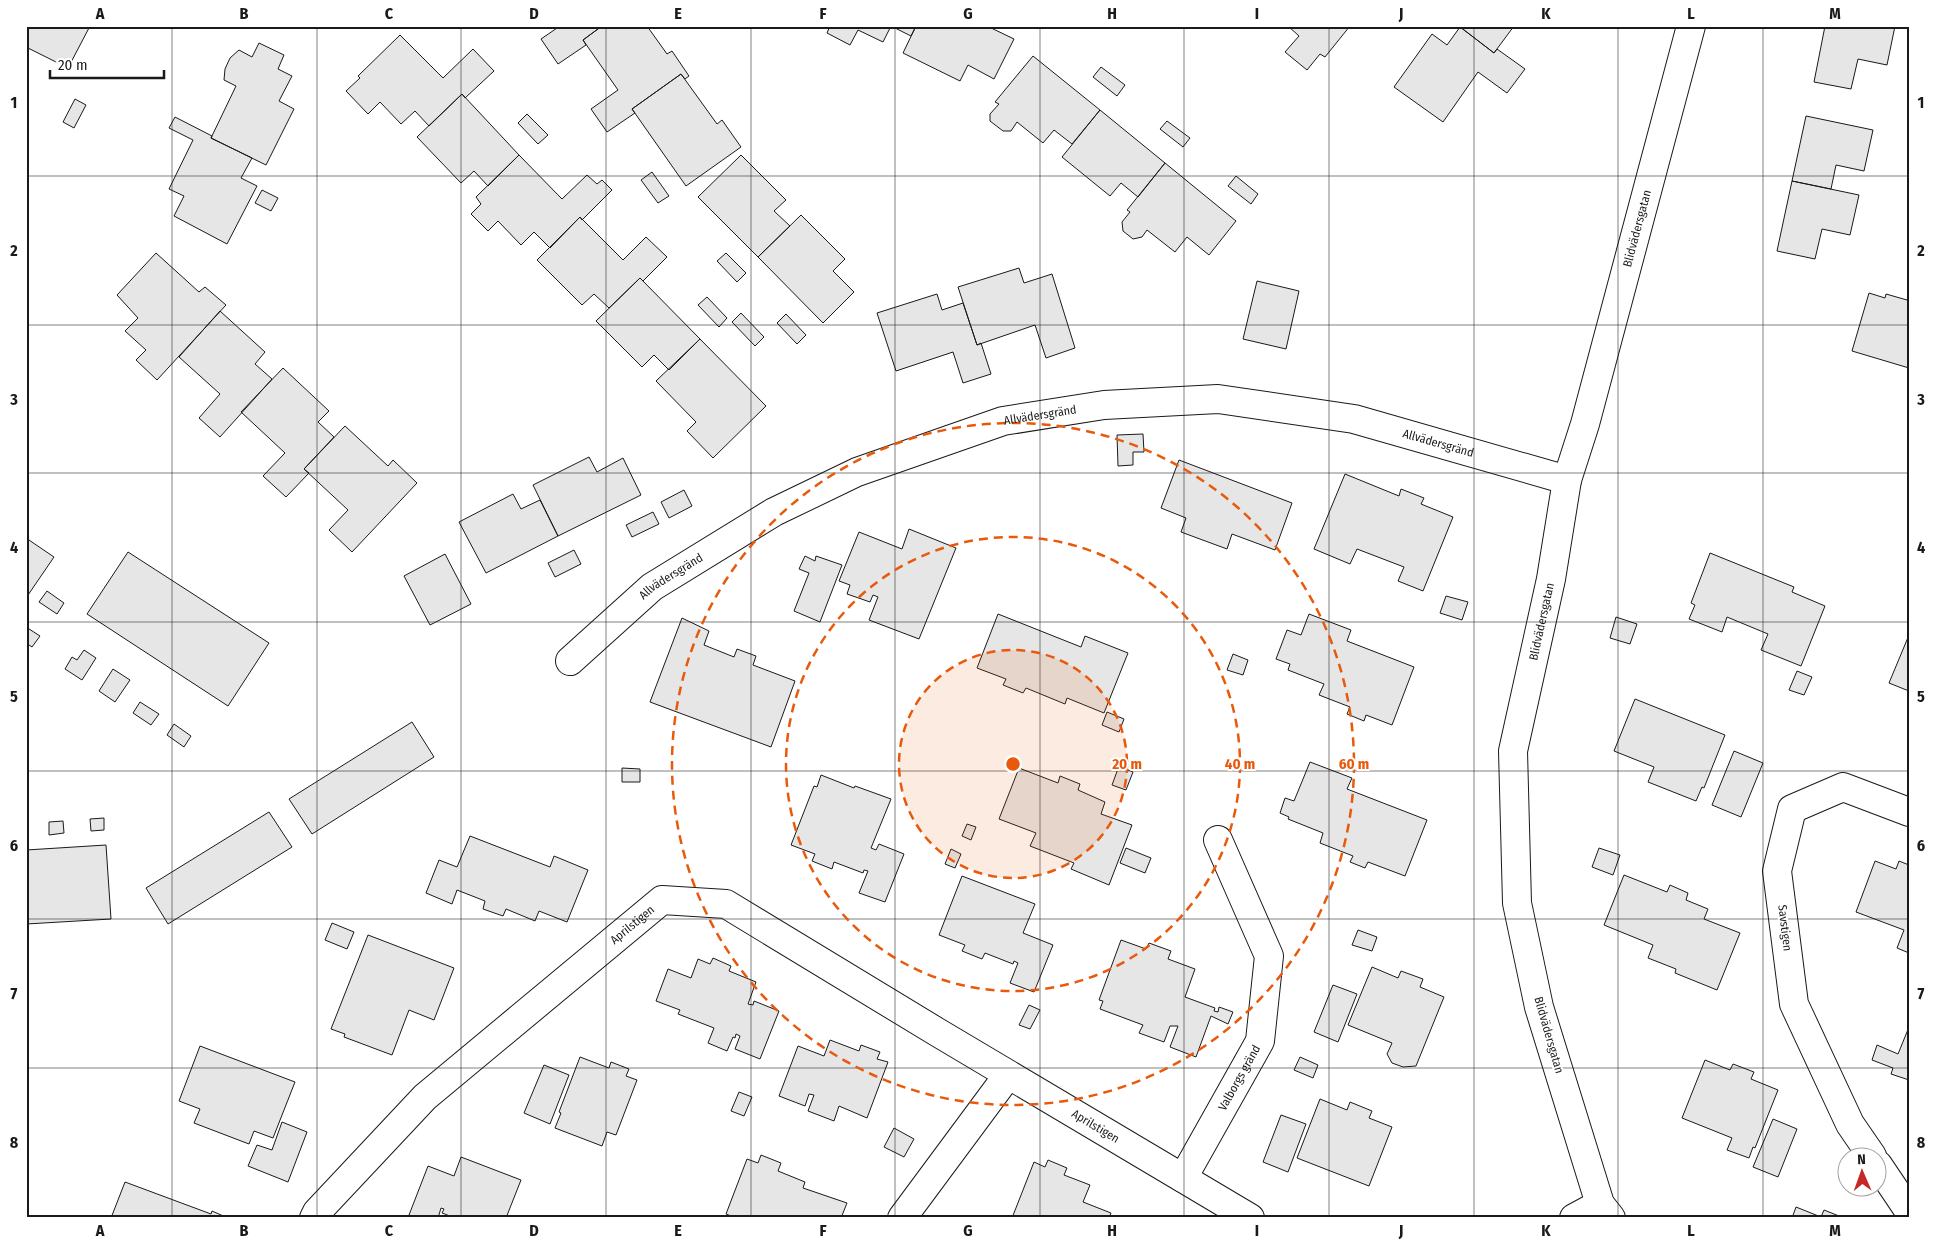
<svg xmlns="http://www.w3.org/2000/svg" width="1935" height="1244" viewBox="0 0 1935 1244" font-family="'Fira Sans Condensed',sans-serif">
<style>
.building{fill:#e6e6e6;stroke:#1a1a1a}
.lines{fill:none;stroke-linecap:round;stroke-linejoin:round}
.street-casing{stroke:#1a1a1a;stroke-width:30}
.street{stroke:#fff;stroke-width:28}
.grid{fill:none;stroke:#1a1a1a;stroke-width:1;stroke-opacity:0.55}
.ring{fill:none;stroke:#e8590c;stroke-width:2.5;stroke-dasharray:9 6}
.labels{text-anchor:middle;stroke-width:4;stroke-linejoin:round;paint-order:stroke}
.street-label{font-size:12px;fill:#1a1a1a;stroke:#fff}
.centre{fill:#e8590c;stroke:#fff;stroke-width:2.5}
.ring-label{font-size:15px;text-anchor:middle;font-weight:bold;fill:#e8590c;stroke:#fff;stroke-width:4;stroke-linejoin:round;paint-order:stroke}
.neatline{fill:none;stroke:#1a1a1a;stroke-width:2}
.grid-label{font-size:16px;text-anchor:middle;font-weight:bold;fill:#1a1a1a}
</style>
<rect width="100%" height="100%" fill="#fff"/>
<!-- building -->
<path class="building" d="M26,26h64l-22,42 -42,-21z
M560,26h42l-19,14 3,5 -28,19 -17,-25z
M602,26h45l20,28 5,-3 17,25 -4,3 -4,-5 -49,35 3,4 -28,19 -16,-23 27,-19 -35,-50z
M830,26h86l-5,10 -20,-10 -8,16 -25,-12 -8,15 -23,-12z
M916,26h71l27,13 -20,40 -26,-14 -8,16 -57,-28z
M1288,26h62l-25,31 -5,-3 -13,16 -22,-18 14,-16z
M1459,26h55l-20,27z
M1825,26h70l-8,39 -29,-6 -7,30 -37,-7z
M1460,27l34,26 3,-4 28,20 -18,24 -29,-21 -35,50 -49,-35 38,-53 15,11z
M400,35l43,43 30,-29 21,22 -29,27 -3,-4 -33,32 -14,-15 -14,13 -21,-22 -12,12 -22,-23 14,-13 -2,-2z
M259,43l25,12 -6,14 14,7 -13,25 15,8 -28,56 -55,-27 25,-52 -12,-6 1,-11 5,-11 9,-8 13,7z
M1033,56l67,54 -28,34 -18,-14 -11,13 -26,-21 -6,9h-8l-13,-10v-7l9,-10 -4,-2z
M1101,67l24,18 -8,11 -24,-19z
M681,74l36,50 5,-4 19,27 -55,39 -54,-77z
M462,94l57,61 -31,31 -14,-15 -13,12 -44,-46z
M75,99l11,6 -12,23 -11,-6z
M1100,110l65,53 -27,34 -17,-14 -11,13 -48,-39z
M527,114l21,21 -10,9 -20,-21z
M1806,116l67,14 -9,41 -28,-6 -5,24 -39,-8z
M175,117l37,19 -1,2 41,20 -11,20 16,8 -30,58 -53,-28 10,-20 -15,-7 24,-49 -24,-12z
M1167,121l23,17 -7,9 -23,-18z
M519,155l43,44 25,-24 10,9 5,-4 10,10 -30,30 -2,-3 -30,31 -16,-16 -13,13 -23,-24 -10,10 -17,-17 10,-10 -5,-7z
M741,155l45,45 -12,11 16,15 -32,31 -60,-60z
M1165,163l71,58 -27,34 -22,-18 -12,15 -28,-22 -5,7 -9,2 -10,-8 -1,-9 8,-10 -3,-2z
M652,172l17,24 -11,7 -17,-23z
M1236,176l22,18 -7,10 -23,-18z
M1792,181l67,14 -9,40 -28,-6 -7,30 -38,-8z
M262,190l16,8 -7,13 -16,-8z
M801,215l44,44 -12,12 21,21 -31,31 -65,-66z
M580,217l43,43 23,-23 21,20 -24,24 -3,-3 -31,30 -15,-14 -12,11 -45,-45z
M156,253l43,39 6,-5 21,18 -69,75 -21,-20 10,-10 -21,-19 13,-13 -21,-23z
M726,253l20,20 -9,9 -20,-21z
M1019,268l5,15 28,-9 23,74 -29,10 -11,-33 -58,20 -19,-58z
M640,278l60,61 -31,31 -15,-15 -12,12 -46,-46z
M1257,281l42,10 -13,58 -43,-10z
M1869,293l16,5 1,-4 21,6 2,-4v72l-57,-17z
M937,294l5,16 21,-7 14,42 4,-2 10,31 -28,9 -10,-31 -57,19 -19,-58z
M707,297l20,21 -8,9 -21,-22z
M220,311l45,41 -10,12 17,15 -52,58 -21,-19 21,-24 -41,-37z
M741,313l23,24 -9,9 -23,-24z
M786,314l20,21 -9,9 -20,-21z
M700,339l66,67 -53,52 -26,-27 9,-9 -40,-41z
M283,368l46,43 -11,11 16,15 -30,32 5,4 -23,24 -23,-21 22,-23 -44,-41z
M345,426l43,40 5,-6 24,23 -65,69 -23,-22 19,-20 -44,-41z
M1143,434l1,18h-11v13l-15,1 -1,-31z
M589,457l8,15 26,-14 18,37 -83,41 -25,-51z
M1179,460l113,43 -17,47 -43,-16 -5,15 -46,-17 5,-14 -25,-10z
M1345,474l54,22 2,-7 23,9 -3,6 32,13 -30,74 -25,-10 6,-14 -47,-18 -7,15 -36,-15z
M684,490l8,16 -23,12 -8,-16z
M513,494l8,15 19,-9 18,36 -72,37 -27,-51z
M653,512l6,12 -27,13 -6,-12z
M909,529l47,19 -37,91 -50,-19 9,-23 -5,-2 -3,7 -23,-8 3,-9 -11,-4 20,-49 43,17z
M26,538l28,19 -28,41z
M574,550l7,14 -26,13 -7,-14z
M128,552l141,91 -41,63 -141,-92z
M1710,553l84,34 -2,5 33,14 -24,60 -40,-16 7,-16 -41,-17 -5,15 -33,-13 6,-14 -4,-2z
M445,554l26,50 -41,21 -26,-49z
M805,556l10,5 1,-5 26,9 -22,57 -26,-11 15,-38 -10,-4z
M47,591l17,12 -7,11 -18,-12z
M1446,596l22,6 -6,18 -22,-7z
M998,614l83,33 4,-11 43,17 -24,60 -37,-15 -2,6 -39,-16 -3,5 -20,-8 3,-6 -29,-11z
M1309,614l42,16 -4,11 67,26 -22,58 -26,-10 -2,6 -17,-7 3,-7 -31,-12 5,-11 -36,-14 2,-6 -14,-5 11,-29 14,5z
M1616,617l21,7 -7,20 -20,-6z
M682,618l27,13 -5,14 30,12 3,-8 19,7 -3,9 42,16 -24,66 -121,-45z
M26,627l14,9 -8,11 -6,-4z
M1909,635v56l-20,-8z
M84,650l12,8 -14,22 -17,-11 7,-12 5,3z
M1233,654l15,6 -5,15 -16,-5z
M113,669l17,11 -15,22 -16,-11z
M1797,671l15,6 -8,18 -15,-5z
M1635,699l90,36 -21,53 -2,-1 -6,14 -48,-19 6,-15 -40,-16z
M140,702l19,12 -8,11 -18,-12z
M1107,712l17,7 -5,13 -17,-7z
M412,722l22,35 -122,77 -23,-35z
M174,724l17,12 -7,11 -17,-12z
M1734,751l29,12 -22,54 -29,-12z
M1310,762l42,16 -5,11 80,31 -22,56 -37,-14 -3,6 -15,-6 3,-6 -33,-13 3,-10 -35,-14 1,-2 -9,-4 5,-15 9,3z
M1119,766l14,6 -7,18 -14,-5z
M622,768l18,1v13h-18z
M1019,768l39,15 2,-7 20,8 -2,6 27,12 -4,12 31,11 -23,60 -38,-16 3,-6 -44,-17 6,-13 -37,-14z
M821,775l33,13 1,-2 36,13 -20,49 5,2 3,-6 25,10 -19,48 -26,-9 9,-22 -4,-1 -1,3 -29,-11 -2,7 -20,-8 3,-7 -24,-9 23,-59 3,1z
M269,812l23,35 -124,77 -22,-36z
M104,818v12l-13,1 -1,-12z
M63,821l1,12 -15,2v-13z
M967,824l9,3 -5,13 -9,-4z
M470,836l80,31 4,-11 34,14 -21,52 -28,-11 -4,10 -29,-12 -3,7 -20,-7 2,-8 -28,-11 -5,14 -26,-11 13,-33 18,7z
M106,845l5,74 -85,5v-74z
M1126,848l25,10 -6,15 -25,-10z
M1599,848l21,7 -7,20 -21,-8z
M951,849l10,5 -6,14 -10,-4z
M1875,861l21,8 3,-8 10,4v88l-12,-5 7,-18 -48,-18z
M1624,875l43,17 3,-7 18,8 -2,7 22,9 -4,10 36,14 -23,57 -42,-17 1,-4 -28,-11 5,-13 -49,-20z
M962,876l73,28 -12,29 30,12 -19,47 -24,-9 8,-20 -4,-2 -1,3 -28,-11 -3,6 -20,-8 3,-6 -26,-10z
M332,923l22,9 -7,17 -22,-9z
M1358,930l19,7 -5,14 -20,-6z
M368,935l86,33 -20,52 -25,-10 -17,45 -48,-18 1,-3 -14,-5z
M1121,940l25,9 3,-6 22,8 -3,8 27,10 -10,28 30,11 -1,3 4,1 1,-5 14,5 -5,12 -17,-8 -15,41 -26,-10 8,-21h-8l-6,16 -25,-9 4,-8 -43,-16 3,-8 -4,-1z
M713,958l18,8 -2,5 27,11 -8,22 5,1 1,-4 25,10 -19,48 -25,-10 5,-13 -4,-2 -1,4 -2,-1 -6,14 -19,-8 6,-15 -36,-14 2,-4 -24,-9 12,-32 23,9 7,-19 12,5z
M1372,967l26,11 3,-7 22,8 -3,8 24,10 -28,69 -13,1 -11,-4 -5,-9 5,-11 -44,-18z
M1333,985l24,9 -19,48 -24,-10z
M1029,1005l11,5 -10,19 -11,-4z
M1909,1027v53l-18,-6 2,-6 -21,-8 5,-15 21,9z
M830,1040l29,11 2,-6 19,7 -3,7 11,3 -21,56 -28,-12 -5,15 -26,-10 6,-16 -5,-1 -4,12 -26,-10 19,-50 26,10z
M200,1046l95,36 -22,56 -19,-7 -5,13 -55,-21 6,-14 -21,-8z
M580,1057l29,11 2,-6 18,7 -3,7 11,4 -21,55 -9,-3 -5,14 -47,-18 6,-15 -2,-1z
M1300,1057l18,8 -5,13 -19,-8z
M1705,1060l25,10 3,-6 21,8 -3,7 27,11 -23,58 -2,-1 -4,11 -22,-8 5,-12 -50,-20z
M544,1065l25,10 -19,49 -26,-11z
M739,1092l13,5 -8,19 -13,-5z
M1320,1099l27,11 3,-8 22,9 -3,7 23,9 -23,59 -72,-28z
M1281,1115l25,9 -18,48 -25,-10z
M1773,1119l24,10 -19,48 -25,-10z
M282,1122l25,10 -19,50 -40,-16 9,-21 15,5z
M894,1128l20,11 -10,18 -20,-10z
M761,1155l20,8 -3,8 27,11 -2,6 44,15 -6,15h-105l-10,-4 21,-55 11,4z
M461,1157l60,23 -15,38h-51l-13,-5 2,-4 -3,-1 -3,10h-22l-7,-3 19,-49 26,10z
M1048,1160l19,8 -3,7 26,10 -7,17 28,11 -2,5h-97l22,-56 11,5z
M125,1182l86,32 1,-3 16,7h-117z
M1796,1207l25,10 3,-7 20,8h-52z"/>
<g class="lines">
<defs>
<g id="street">
<path id="s1" d="M570,661l82,-74 122,-75 83,-40 146,-51 101,-16 114,-6 136,20 213,61"/>
<path d="M1872,1156l-22,-32 -56,-120 -17,-133 15,-62 51,-22 66,25"/>
<path d="M1878,1165l31,46"/>
<path id="s2" d="M1183,1178l77,-137 9,-85 -51,-116"/>
<path id="s3" d="M314,1218l3,-6 108,-115 237,-197 64,4 211,128 313,186"/>
<path d="M902,1218l106,-143"/>
<path d="M1574,1218l26,-14"/>
<path id="s4" d="M1611,1218l-11,-14 -61,-197 -22,-104 -4,-152 38,-172 16,-99 18,-56 106,-398"/>
</g>
</defs>
<!-- street casing -->
<use href="#street" class="street-casing"/>
<!-- street -->
<use href="#street" class="street"/>
</g>
<!-- grid -->
<path class="grid" d="M172,26v1192M317,26v1192M461,26v1192M606,26v1192M751,26v1192M895,26v1192M1040,26v1192M1184,26v1192M1329,26v1192M1474,26v1192M1618,26v1192M1763,26v1192M26,176h1883M26,325h1883M26,473h1883M26,622h1883M26,771h1883M26,919h1883M26,1068h1883"/>
<!-- distance rings -->
<circle cx="1013" cy="764" r="114" fill="#e8590c" fill-opacity=".12"/>
<g class="ring">
<circle cx="1013" cy="764" r="114"/>
<circle cx="1013" cy="764" r="227"/>
<circle cx="1013" cy="764" r="341"/>
</g>
<g class="labels">
<!-- street labels -->
<g class="street-label">
<text dy="4" stroke="none"><textPath href="#s4" startOffset="1020">Blidvädersgatan</textPath></text>
<text dy="4" stroke="none"><textPath href="#s1" startOffset="538">Allvädersgränd</textPath></text>
<text dy="4" stroke="none"><textPath href="#s1" startOffset="942">Allvädersgränd</textPath></text>
<text dy="4" stroke="none"><textPath href="#s1" startOffset="132">Allvädersgränd</textPath></text>
<text dy="4" stroke="none"><textPath href="#s4" startOffset="615">Blidvädersgatan</textPath></text>
<text dy="4" stroke="none"><textPath href="#s3" startOffset="434">Aprilstigen</textPath></text>
<text transform="translate(1785 928) rotate(83)" y="4">Savstigen</text>
<text transform="translate(1549 1035) rotate(74)" y="4">Blidvädersgatan</text>
<text dy="4" stroke="none"><textPath href="#s2" startOffset="115">Valborgs gränd</textPath></text>
<text dy="4" stroke="none"><textPath href="#s3" startOffset="968">Aprilstigen</textPath></text>
</g>
</g>
<circle cx="1013" cy="764" r="8" class="centre"/>
<g class="ring-label">
<text x="1127" y="769">20 m</text>
<text x="1240" y="769">40 m</text>
<text x="1354" y="769">60 m</text>
</g>
<!-- border -->
<rect width="1935" height="1244" fill="none" stroke="#ffffff" stroke-width="55"/>
<!-- north arrow -->
<g transform="translate(1862 1172) rotate(358)"><circle r="24" fill="#ffffff" stroke="#a3a3a3"/>
<path d="M0-4L9 19L0 12L-9 19Z" fill="#c62828"/>
<text y="-8" font-size="14" font-weight="bold" text-anchor="middle" fill="#1a1a1a">N</text>
</g>
<!-- scale -->
<path d="M50 70v8h114v-8" fill="none" stroke="#1a1a1a" stroke-width="2.5"/>
<text x="58" y="70" font-size="15" fill="#1a1a1a" stroke="#ffffff" stroke-width="4" paint-order="stroke">20 m</text>
<rect x="28" y="28" width="1880" height="1188" class="neatline"/>
<g class="grid-label">
<text x="100" y="19">A</text>
<text x="244" y="19">B</text>
<text x="389" y="19">C</text>
<text x="534" y="19">D</text>
<text x="678" y="19">E</text>
<text x="823" y="19">F</text>
<text x="968" y="19">G</text>
<text x="1112" y="19">H</text>
<text x="1257" y="19">I</text>
<text x="1401" y="19">J</text>
<text x="1546" y="19">K</text>
<text x="1691" y="19">L</text>
<text x="1835" y="19">M</text>
<text x="14" y="108">1</text>
<text x="1921" y="108">1</text>
<text x="14" y="256">2</text>
<text x="1921" y="256">2</text>
<text x="14" y="405">3</text>
<text x="1921" y="405">3</text>
<text x="14" y="553">4</text>
<text x="1921" y="553">4</text>
<text x="14" y="702">5</text>
<text x="1921" y="702">5</text>
<text x="14" y="851">6</text>
<text x="1921" y="851">6</text>
<text x="14" y="999">7</text>
<text x="1921" y="999">7</text>
<text x="14" y="1148">8</text>
<text x="1921" y="1148">8</text>
<text x="100" y="1236">A</text>
<text x="244" y="1236">B</text>
<text x="389" y="1236">C</text>
<text x="534" y="1236">D</text>
<text x="678" y="1236">E</text>
<text x="823" y="1236">F</text>
<text x="968" y="1236">G</text>
<text x="1112" y="1236">H</text>
<text x="1257" y="1236">I</text>
<text x="1401" y="1236">J</text>
<text x="1546" y="1236">K</text>
<text x="1691" y="1236">L</text>
<text x="1835" y="1236">M</text>
</g>
</svg>
